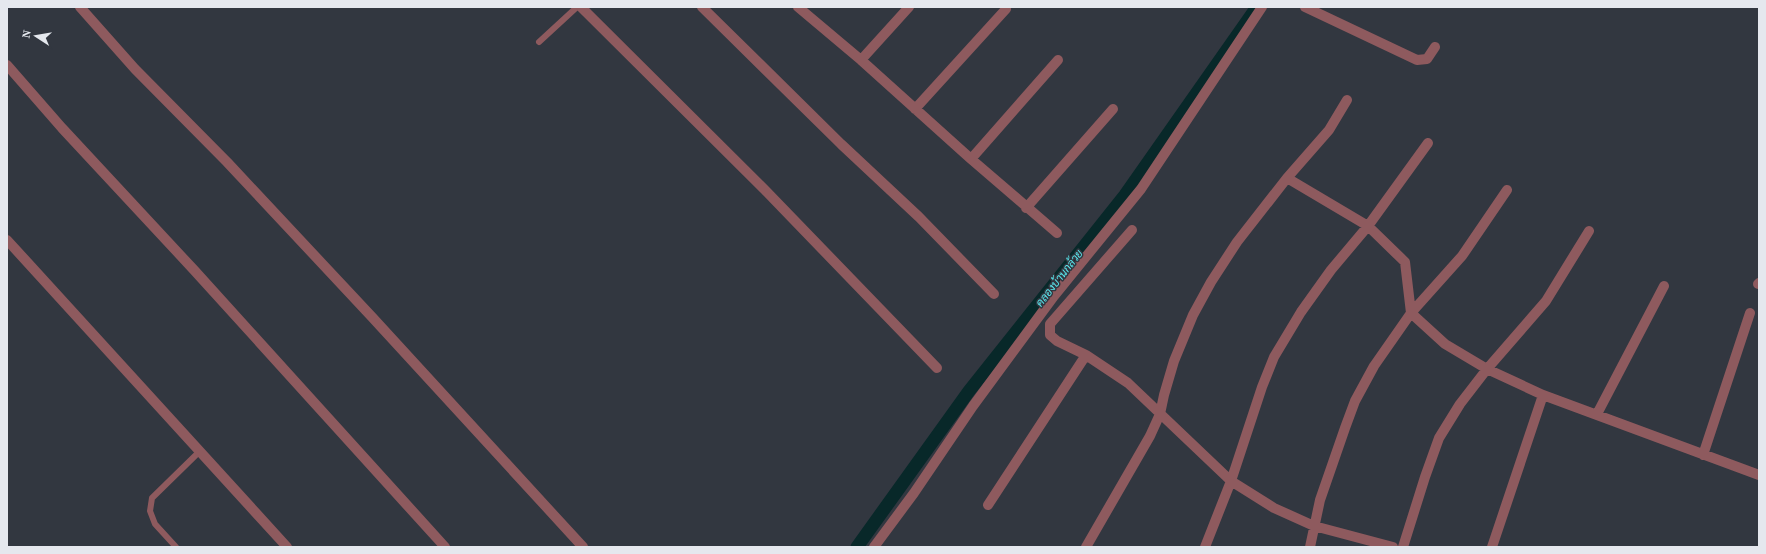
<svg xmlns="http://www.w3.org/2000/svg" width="1766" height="554" viewBox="0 0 1766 554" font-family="'Source Serif 4',Sarabun,serif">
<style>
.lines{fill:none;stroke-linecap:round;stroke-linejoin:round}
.canal{stroke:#082829;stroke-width:13}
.service{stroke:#8e5a5e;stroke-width:6}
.minor{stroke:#8e5a5e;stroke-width:10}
.labels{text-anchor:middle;stroke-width:3;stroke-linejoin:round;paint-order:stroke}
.water-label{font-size:11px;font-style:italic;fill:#5aeaf0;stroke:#323740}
</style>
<rect width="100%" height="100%" fill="#323740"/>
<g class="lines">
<!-- canal -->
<path class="canal" d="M857,547l112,-156 156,-196 132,-188"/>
<!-- service -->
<path class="service" d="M539,42l38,-35
M176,547l-21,-23 -5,-13 2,-13 48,-47"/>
<!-- minor -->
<path class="minor" d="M80,7l55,62 92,93 145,155 211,230
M581,7l184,183 172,178
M702,7l139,137 78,73 75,77
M798,7l63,53 110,99 86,74
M1305,7l112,53 10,-1 8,-12
M861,60l48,-53
M7,65l55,63 132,142 251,277
M915,109l91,-100
M971,159l87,-99
M1287,178l81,48 37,36 6,51 34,31 42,25 56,26 216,80
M1026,208l87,-99
M1132,230l-82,94v11l7,6 29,14 42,28 103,98 43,27 40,18 79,21
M7,240l280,307
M1758,284l1,-1
M1597,414l67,-128
M1703,455l47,-142
M988,505l98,-150
M874,547l40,-54 59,-87 81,-110 87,-107 121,-182
M1086,547l64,-111 10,-22 4,-19 10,-34 19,-46 18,-33 26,-40 50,-64 42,-48 18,-30
M1205,547l26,-66 31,-94 12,-30 27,-45 30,-42 37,-44 60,-83
M1310,547l10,-47 25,-72 10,-27 19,-35 37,-53 51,-57 45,-66
M1403,547l22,-70 14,-39 21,-34 27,-35 59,-68 43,-70
M1492,547l51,-152"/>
</g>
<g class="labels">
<!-- water labels -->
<g class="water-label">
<text transform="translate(1059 278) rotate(-52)" y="4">คลองบ้านกล้วย</text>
</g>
</g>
<!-- border -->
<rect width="1766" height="554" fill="none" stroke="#e5e8ee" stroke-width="16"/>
<!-- north arrow -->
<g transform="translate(36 36) rotate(282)" stroke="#323740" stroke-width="3" paint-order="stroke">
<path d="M0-3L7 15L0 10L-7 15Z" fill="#e5e8ee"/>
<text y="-6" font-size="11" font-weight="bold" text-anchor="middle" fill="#e5e8ee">N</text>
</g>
</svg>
